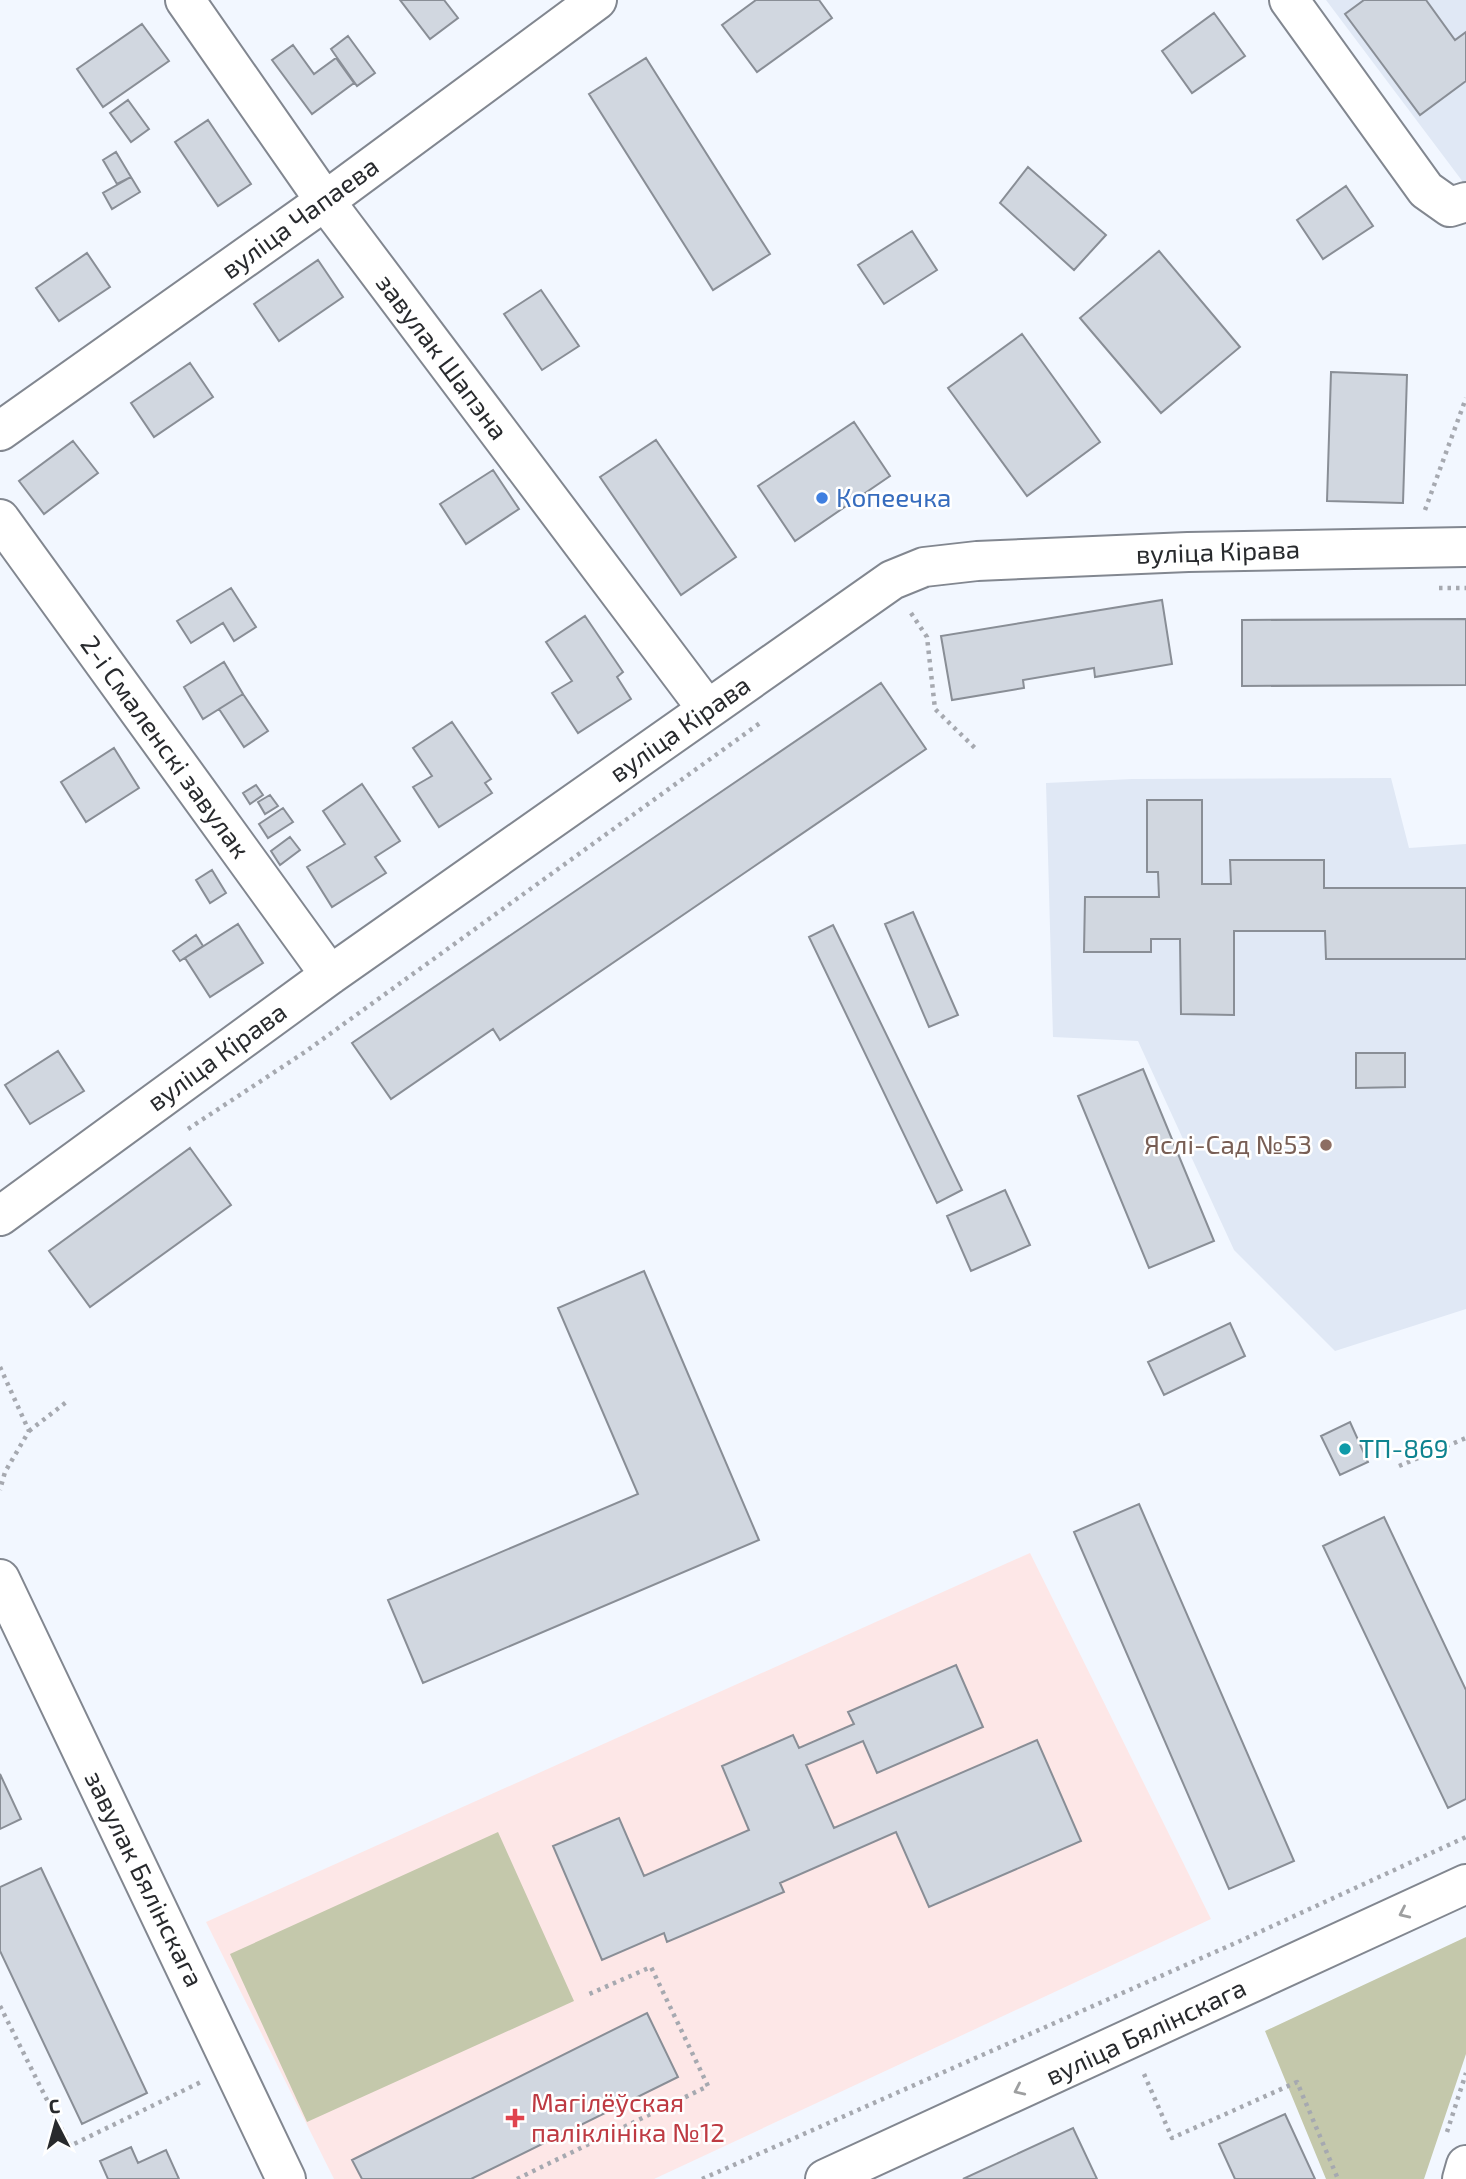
<svg xmlns="http://www.w3.org/2000/svg" width="1466" height="2179" viewBox="0 0 1466 2179" font-family="'Exo 2',sans-serif">
<style>
.built{fill:#e0e8f5}
.medical{fill:#fde7e7}
.green{fill:#c4c8ab}
.building{fill:#d1d7e0;stroke:#898e96;stroke-width:2}
.lines{fill:none;stroke-linecap:round;stroke-linejoin:round}
.minor-casing{stroke:#828790;stroke-width:42}
.major-casing{stroke:#828790;stroke-width:42}
.path{stroke:#a6a9b0;stroke-width:4.5;stroke-dasharray:3.5 5;stroke-linecap:butt}
.minor{stroke:#fff;stroke-width:38}
.major{stroke:#fff;stroke-width:38}
.oneway{stroke:#9e9fa0}
.shop-dot{fill:#3f7fe0;stroke:#fff;stroke-width:2.5}
.education-dot{fill:#8d6e63;stroke:#fff;stroke-width:2.5}
.culture-dot{fill:#0f9aa8;stroke:#fff;stroke-width:2.5}
.health-dot{fill:#e0444e;stroke:#fff;stroke-width:2.5}
.labels{text-anchor:middle;stroke-width:5;stroke-linejoin:round;paint-order:stroke}
.street-label{font-size:26px;fill:#282a2d;stroke:#fff}
.shop-label{font-size:26px;fill:#366cbe;stroke:#fff;text-anchor:start}
.education-label{font-size:26px;fill:#785e54;stroke:#fff;text-anchor:end}
.culture-label{font-size:26px;fill:#0d838f;stroke:#fff;text-anchor:start}
.health-label{font-size:26px;fill:#be3a42;stroke:#fff;text-anchor:start}
</style>
<rect width="100%" height="100%" fill="#f2f7ff"/>
<!-- built -->
<path class="built" d="M1326,0h140v186z
M1391,778l18,70 57,-4v465l-131,42 -101,-101 -96,-209 -85,-4 -7,-254 86,-4z"/>
<!-- medical -->
<path class="medical" d="M1030,1553l181,366 -557,260h-320l-128,-257z"/>
<!-- green -->
<path class="green" d="M498,1832l76,169 -267,121 -77,-168z
M1466,1937v117l-42,125h-98l-61,-148z"/>
<!-- building -->
<path class="building" d="M400,0h44l14,18 -28,21z
M756,0h63l13,18 -75,54 -35,-47z
M1364,0h62l29,40 11,-8v49l-46,34 -75,-101z
M1214,13l31,43 -53,37 -30,-42z
M142,24l27,37 -66,46 -26,-38z
M348,36l27,37 -18,13 -26,-37z
M293,45l21,29 22,-16 18,25 -42,31 -40,-54z
M646,58l124,196 -57,36 -124,-196z
M128,100l21,29 -18,13 -21,-29z
M208,120l43,64 -33,22 -43,-64z
M116,152l15,25 -14,7 -14,-24z
M1028,167l78,68 -32,35 -74,-67z
M131,177l9,15 -28,17 -9,-16z
M1346,186l27,40 -50,33 -26,-39z
M912,231l25,39 -53,34 -26,-39z
M1159,251l81,96 -79,66 -81,-95z
M87,253l23,34 -51,34 -23,-33z
M318,260l25,37 -64,44 -25,-37z
M541,290l38,56 -37,24 -38,-56z
M1022,334l78,108 -73,54 -79,-108z
M190,363l23,34 -59,40 -23,-34z
M1331,372l76,3 -4,128 -76,-2z
M854,422l36,54 -95,65 -37,-55z
M656,440l80,117 -55,38 -81,-118z
M73,441l25,32 -54,41 -25,-33z
M493,470l26,39 -53,35 -26,-40z
M231,588l25,39 -22,14 -11,-18 -32,20 -14,-22z
M1162,600l10,64 -77,13 -1,-9 -71,12 1,8 -72,12 -11,-64z
M585,616l38,56 -6,5 14,22 -53,34 -26,-40 20,-12 -26,-39z
M1466,619v66l-224,1v-66z
M224,662l19,32 -40,25 -19,-32z
M881,683l45,66 -426,291 -7,-11 -102,70 -39,-56z
M243,694l25,37 -24,16 -25,-38z
M452,722l39,57 -6,4 7,10 -53,34 -26,-40 19,-11 -19,-28z
M114,748l25,40 -53,34 -25,-40z
M362,784l38,57 -25,16 11,16 -54,34 -25,-40 38,-23 -22,-33z
M256,785l7,10 -13,9 -7,-11z
M270,795l8,11 -13,8 -7,-12z
M1147,800h55v84h29l-1,-24h94v28h142v71h-140l-1,-28h-91v84l-53,-1 -1,-75h-29v13h-67l1,-55h74l-1,-25h-11z
M283,808l10,14 -25,16 -9,-14z
M290,837l10,13 -20,15 -9,-14z
M212,870l14,23 -16,10 -14,-23z
M913,912l45,103 -29,12 -44,-103z
M238,924l25,39 -53,34 -25,-39z
M833,925l129,265 -25,13 -128,-266z
M196,935l7,11 -23,15 -7,-10z
M58,1051l26,40 -54,33 -25,-39z
M1356,1053h49v34l-49,1z
M1143,1069l71,172 -65,27 -71,-172z
M190,1148l41,57 -141,102 -41,-56z
M1005,1190l25,55 -59,26 -24,-55z
M644,1271l115,269 -336,143 -35,-83 250,-106 -80,-186z
M1230,1323l15,33 -81,39 -16,-33z
M1350,1422l18,40 -28,13 -19,-39z
M1139,1504l155,357 -65,28 -155,-357z
M1384,1517l82,173v109l-18,9 -125,-262z
M956,1665l27,62 -106,46 -14,-32 -57,24 28,63 203,-88 44,101 -152,66 -33,-75 -116,51 4,9 -117,50 -3,-9 -62,27 -49,-114 66,-28 25,58 105,-46 -27,-64 71,-31 6,13 55,-24 -6,-12z
M0,1774l21,45 -21,10z
M41,1868l106,225 -65,31 -82,-173v-64z
M647,2013l31,64 -207,102h-109l-10,-19z
M1285,2114l30,65h-80l-16,-35z
M1073,2128l24,51h-134z
M131,2147l7,16 28,-13 13,29h-71l-8,-18z"/>
<g class="lines">
<defs>
<path id="minor" d="M185,0l140,201 382,508
M1289,0l137,190 24,17 16,-5
M0,431l325,-230 272,-201
M0,519l330,456
M0,1216l330,-241 562,-395 32,-13 53,-6 211,-9 278,-5
M0,1579l286,600
M1462,2179l4,-14"/>
<path id="major" d="M825,2179l641,-295"/>
</defs>
<!-- minor casing -->
<use href="#minor" class="minor-casing"/>
<!-- major casing -->
<use href="#major" class="major-casing"/>
<!-- path -->
<path class="path" d="M1425,510l41,-112
M1439,588h27
M911,613l16,24 8,72 42,41
M188,1129l117,-77 455,-329
M0,1367l29,64 -24,41 -5,18
M29,1431l40,-31
M1399,1466l67,-28
M0,2006l70,140 131,-64
M1144,2074l28,64 125,-56 41,97
M1447,2132l19,-59
M517,2179l191,-93 -57,-119 -64,28
M702,2179l538,-238 226,-104"/>
<!-- minor -->
<use href="#minor" class="minor"/>
<!-- major -->
<use href="#major" class="major"/>
</g>
<!-- one-way arrows -->
<defs><path id="oneway-chevron" d="M-2-3.5L2.5 0L-2 3.5" fill="none" stroke-width="1.6" stroke-linecap="round" stroke-linejoin="round" transform="scale(1.75)"/></defs>
<g class="oneway">
<use href="#oneway-chevron" transform="translate(1404 1913) rotate(155)"/>
<use href="#oneway-chevron" transform="translate(1019 2090) rotate(155)"/>
</g>
<!-- markers -->
<circle class="shop-dot" cx="822" cy="498" r="7"/>
<circle class="education-dot" cx="1326" cy="1145" r="7"/>
<circle class="culture-dot" cx="1345" cy="1449" r="7"/>
<path class="health-dot" d="M511.5 2107.5h7v7h7v7h-7v7h-7v-7h-7v-7h7z"/>
<g class="labels">
<!-- street labels -->
<g class="street-label">
<text transform="translate(300 218) rotate(-36)" y="9">вуліца Чапаева</text>
<text transform="translate(442 357) rotate(53)" y="9">завулак Шапэна</text>
<text transform="translate(1218 552) rotate(-2)" y="9">вуліца Кірава</text>
<text transform="translate(680 729) rotate(-35)" y="9">вуліца Кірава</text>
<text transform="translate(165 747) rotate(54)" y="9">2-і Смаленскі завулак</text>
<text transform="translate(217 1057) rotate(-36)" y="9">вуліца Кірава</text>
<text transform="translate(144 1879) rotate(64)" y="9">завулак Бялінскага</text>
<text transform="translate(1146 2032) rotate(-25)" y="9">вуліца Бялінскага</text>
</g>
<!-- shop labels -->
<g class="shop-label">
<text x="836" y="507">Копеечка</text>
</g>
<!-- education labels -->
<g class="education-label">
<text x="1312" y="1154">Яслі-Сад №53</text>
</g>
<!-- culture labels -->
<g class="culture-label">
<text x="1359" y="1458">ТП-869</text>
</g>
<!-- health labels -->
<g class="health-label">
<text x="531" y="2112">Магілёўская<tspan x="531" dy="30">паліклініка №12</tspan></text>
</g>
</g>
<!-- north arrow -->
<g transform="translate(56 2123) rotate(354)" stroke="#ffffff" stroke-width="5" paint-order="stroke">
<path d="M0-5L12 26L0 18L-12 26Z" fill="#282a2d"/>
<text y="-10" font-size="19" font-weight="bold" text-anchor="middle" fill="#282a2d">С</text>
</g>
</svg>
